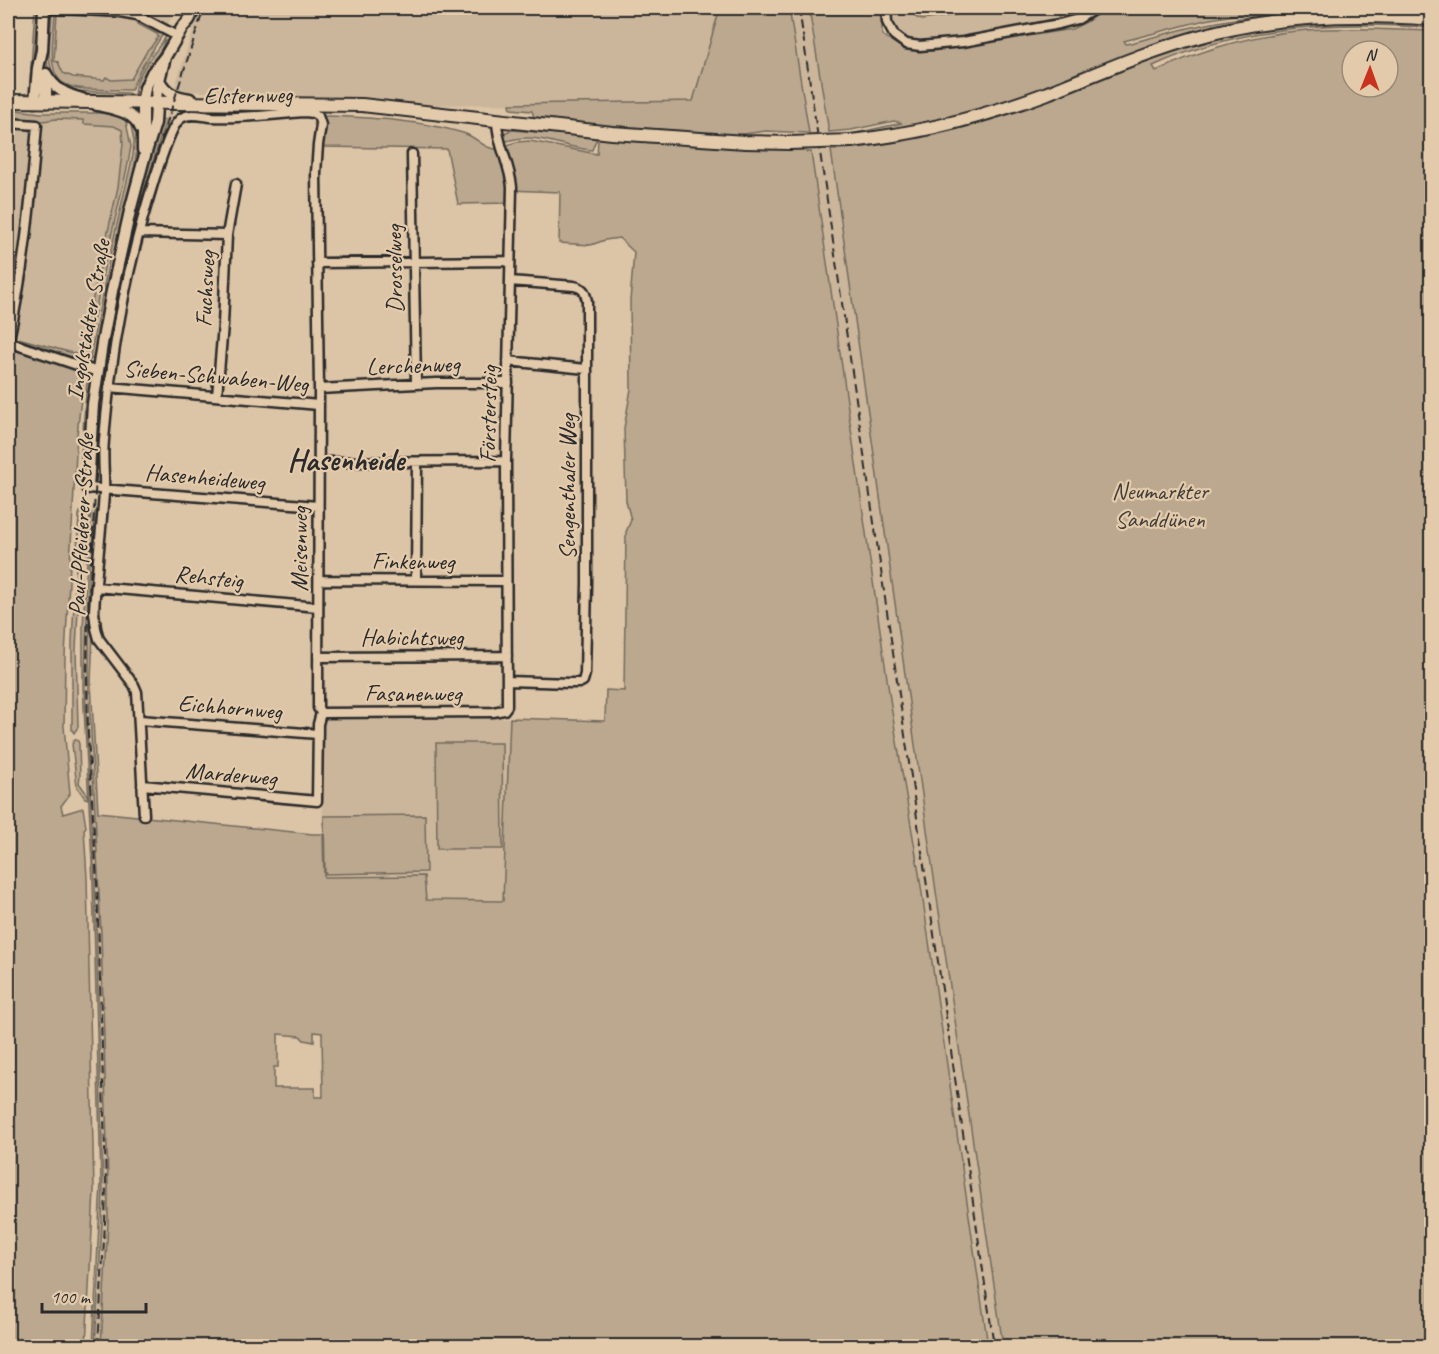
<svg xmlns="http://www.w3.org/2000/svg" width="1439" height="1354" viewBox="0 0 1439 1354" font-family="Caveat,sans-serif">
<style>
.built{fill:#cbb69b}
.green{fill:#bba88f;stroke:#736a5d;stroke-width:1.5;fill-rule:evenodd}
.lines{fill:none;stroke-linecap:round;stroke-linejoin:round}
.minor-casing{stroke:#2b2b2b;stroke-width:13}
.tertiary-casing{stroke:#2b2b2b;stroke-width:15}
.secondary-casing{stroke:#2b2b2b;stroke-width:16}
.minor{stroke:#e3caab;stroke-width:8}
.tertiary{stroke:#e3caab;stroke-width:10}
.secondary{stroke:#e3caab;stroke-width:12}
.rail{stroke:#2b2b2b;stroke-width:2;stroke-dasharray:9 4.5;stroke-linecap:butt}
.secondary-bridge-casing{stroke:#2b2b2b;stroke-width:16;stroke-linecap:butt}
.secondary-bridge{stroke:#e3caab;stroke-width:12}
.labels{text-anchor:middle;stroke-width:4.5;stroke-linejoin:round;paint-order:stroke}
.street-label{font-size:24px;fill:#2b2b2b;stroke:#e3caab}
.park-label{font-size:24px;fill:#413e3a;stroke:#e3caab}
.district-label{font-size:30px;font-weight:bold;fill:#2b2b2b;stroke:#e3caab}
</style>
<rect width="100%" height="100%" fill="#dcc4a6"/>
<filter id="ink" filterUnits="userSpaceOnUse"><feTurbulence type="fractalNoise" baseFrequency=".0167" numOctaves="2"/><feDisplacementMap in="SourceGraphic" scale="12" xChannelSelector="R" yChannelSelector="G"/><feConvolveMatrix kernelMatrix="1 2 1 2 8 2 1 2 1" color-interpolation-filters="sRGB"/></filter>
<g filter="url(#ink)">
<!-- built -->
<path class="built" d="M57,8h120l-9,16 -10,13 -26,42 -28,1 -37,-4 -4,-3 -5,-11 -4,-1z
M200,8h520l-27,94 -272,3 -66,-7 -90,-2 -91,-6z
M789,8h20l20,124 99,705 75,509h-15l-69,-473 -28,-167 -82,-573z
M882,8h34v9l6,3 80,-12h55l2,11 -123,23 -22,-1 -13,-7 -9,-15 -10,-10z
M173,111l-40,130 -33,203 -3,41 -3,-4 5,-74 3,-31 13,-78 14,-58 12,-40 27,-88z
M8,117l35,4 13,-2 28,1v4l30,2 8,4 1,14 -5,43 -38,169 -72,-21z
M92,512h3l-6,130v51l12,240 7,249v41l-7,123h-6l8,-143 -2,-120 -6,-200 -9,-170 -1,-39 1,-59z
M329,718h181l-6,183 -79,-1 -1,-24 -101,1 -1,-152 2,-5z"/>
<!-- green -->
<path class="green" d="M35,8h3l-7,77 -1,-3z
M720,8h69l20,125 -43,-2 -30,4 -147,-11 -55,-7 -2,-6 -21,-2 -1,-5 183,-3z
M809,8h73v27c22,16 25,16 51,16l139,-22 14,-7 12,-8 32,-6h156l-36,5v-3h-4l-1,3 -40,7 -81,21 2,3c26,-6 51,-14 76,-19 76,-16 153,-22 229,-14l1,3 -27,-3 -56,-1 -208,40 -138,53 -55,16 -54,10 -43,5 51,-11 -8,-2 -43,9 -22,2z
M916,8h86l-80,12 -7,-3z
M1057,8h26l-8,5 -16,6z
M55,13h2l-3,48 4,1 5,11 10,4 31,3 2,-3 5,3 20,-1 17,-30 3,-2 7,-10 -1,-3 -19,-10v-3l1,-1 23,12 1,2 -23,36 -9,20c-16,-1 -52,2 -66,-6 -7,-3 -11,-12 -12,-19 -3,-16 1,-35 2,-52z
M52,15c-1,21 -8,48 5,66l-8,-8 -2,-8 2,-46z
M1369,21l62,3v4c-95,-8 -190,-2 -278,38l3,5c47,-22 99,-37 151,-41 41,-3 83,0 124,1v1315h-428l-75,-509 -97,-687h5v-2l15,-1v-2l16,-1c83,-25 166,-50 249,-75 43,-13 86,-29 131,-38 40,-7 81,-9 122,-10zM1352,51h36v36h-36z
M165,38c-1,13 -17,26 -22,39 -3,7 -3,12 -9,18 1,-21 20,-41 31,-57z
M69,89l9,2 50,2 2,1 1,2 -52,-2z
M8,109l33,4h73l13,4 -1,5 5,24 -3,18 -20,86 -23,111 -62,-20 -5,-3 62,17 38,-168 5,-43 -1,-14 -8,-4 -30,-2 -1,-4 -27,-1 -13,2 -35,-4z
M328,116c45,2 92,4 135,17 17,5 22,20 42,15v-2l11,-4 14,-1 67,13 1,-13 -2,-1 -4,10c-32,-2 -55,-20 -88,-8l-1,-5 3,-5 7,-2c97,8 195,19 293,19v3h5l80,554 28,167 69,473h-887l7,-123v-41l-7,-249 -12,-240v-51l6,-130h3l-6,97 1,24 -2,49 7,130 215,22h10l1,43 100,-1 2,24 77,1 7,-183 95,3 1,-31 18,1 2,-159 5,-12 -5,-19 -2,-73 7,-39 -1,-88 4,-49 -15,-14 -14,2 -14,5 -32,-2 1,-51 -52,-2v13l-50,1 -11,-55 -125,-2 3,-17 -3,-13zM314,1032l8,1 1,64h-8v-9h-41v-21h4v-33l22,2 4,4 10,2z
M161,119l5,1c-20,64 -41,128 -54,193 -11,56 -15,112 -18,168l-2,-6 5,-69 11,-78 22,-102 23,-76z
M130,120l7,10 1,8 -3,28 -27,120 -13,70 -6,5 22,-111 22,-95 1,-14z
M15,351h5l64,21 -7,63 -12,221 -1,70 6,68 -9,12 2,8 20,-6 3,19 -2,2 3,49 7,313 -8,155h-78v-989l2,-5z
M90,374l2,5 -10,108 -1,-2v-31l6,-73z
M82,511l1,3 -7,135 2,78 -4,6 -2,-3v-89l7,-126 1,-3z
M91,511l-6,163 1,39 9,170 8,299 -1,41 -7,123h-2l8,-164 -8,-299 -10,-196v-60l7,-114z
M75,739l3,2 1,3 1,32 -1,7 8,11 1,5 -3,-1 -8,-11 -5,-43z
M436,743h66l1,106h-66z
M425,815l1,57 -101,2 -1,-58z"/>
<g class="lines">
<defs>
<path id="minor" d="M44,8l76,4 17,3 40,21
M886,8l1,14 7,13 12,9 14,2 43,-4 96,-18 19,-5 18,-11
M8,123l29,2c-6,74 -13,147 -29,219
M412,154l4,229
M139,233l88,2
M317,263l193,-2
M8,342l90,30
M508,361l78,8
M109,387l210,18
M319,389l117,-6h72
M217,396l6,-71 4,-90 9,-51
M319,462l187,-1
M88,488l230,18
M319,580l187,1
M416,580l1,-118
M96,587l222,20
M318,657l189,-1
M508,681l62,2h9l4,-2 2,-7 2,-91v-282c-2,-9 -3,-13 -13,-15l-64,-5
M321,713l172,-1 11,-2 3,-4 -1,-245 6,-274c-2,-23 -15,-43 -15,-66
M140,720l178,14
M142,785l175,16 1,-77 3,-11 -3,-5v-10l1,-309 -3,-216 2,-28 3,-20 -3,-9 -5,-3 -7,-1c-31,2 -63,7 -95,5 -9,-1 -23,-5 -31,2 -10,8 -20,45 -25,58 -27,85 -44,174 -51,263 -2,18 1,36 0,54 -3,40 -8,79 -10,118l2,16 3,11 35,46 3,7 7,123"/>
<path id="tertiary" d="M46,74c8,15 21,21 36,25
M46,74v28
M159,80c7,14 17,17 31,19
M35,102l3,-34 4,-18 2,-42
M97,105c17,4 37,6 44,24
M143,150v-51l2,-11 7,-15 13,-16 17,-29 7,-8 6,-12
M88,488l5,-84 9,-60 10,-53 18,-80 13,-49 12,-39 2,-35 8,-31"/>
<path id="secondary" d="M8,101l354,4 250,28 133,9 44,1
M851,141c66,-7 132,-24 194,-47 51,-20 100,-42 153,-57 77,-22 154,-24 234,-18"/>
</defs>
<!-- minor casing -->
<use href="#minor" class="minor-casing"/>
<!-- tertiary casing -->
<use href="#tertiary" class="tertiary-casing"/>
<!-- secondary casing -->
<use href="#secondary" class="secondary-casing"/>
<!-- minor -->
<use href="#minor" class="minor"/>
<!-- tertiary -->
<use href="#tertiary" class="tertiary"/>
<!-- secondary -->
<use href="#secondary" class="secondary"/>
<!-- rail -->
<path class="rail" d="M799,8l195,1338
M98,1346l7,-123 1,-40 -9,-301 -9,-148 -1,-60 1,-59 11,-192 13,-95 19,-88 11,-40 62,-192"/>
<defs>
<path id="secondary-bridge" d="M789,143l62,-2"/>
</defs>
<!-- secondary-bridge casing -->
<use href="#secondary-bridge" class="secondary-bridge-casing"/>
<!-- secondary-bridge -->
<use href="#secondary-bridge" class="secondary-bridge"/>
</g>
</g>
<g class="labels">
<!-- street labels -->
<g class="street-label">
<text transform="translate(248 95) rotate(-1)" y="8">Elsternweg</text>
<text transform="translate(394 269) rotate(-91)" y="8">Drosselweg</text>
<text transform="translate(205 289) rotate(-87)" y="8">Fuchsweg</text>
<text transform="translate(88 320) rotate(-80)" y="8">Ingolstädter Straße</text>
<text transform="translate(413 365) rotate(-2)" y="8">Lerchenweg</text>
<text transform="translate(216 376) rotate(5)" y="8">Sieben-Schwaben-Weg</text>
<text transform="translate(488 414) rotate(-89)" y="8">Förstersteig</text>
<text transform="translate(205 477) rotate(5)" y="8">Hasenheideweg</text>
<text transform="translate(567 487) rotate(-90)" y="8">Sengenthaler Weg</text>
<text transform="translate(81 525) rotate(-87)" y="8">Paul-Pfleiderer-Straße</text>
<text transform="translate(299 549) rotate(-90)" y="8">Meisenweg</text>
<text x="413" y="569">Finkenweg</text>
<text transform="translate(209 577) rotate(6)" y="8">Rehsteig</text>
<text x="412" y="645">Habichtsweg</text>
<text x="413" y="701">Fasanenweg</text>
<text transform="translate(230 707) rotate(5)" y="8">Eichhornweg</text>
<text transform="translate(231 774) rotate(5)" y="8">Marderweg</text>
</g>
<!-- park labels -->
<g class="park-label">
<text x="1160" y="499">Neumarkter<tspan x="1160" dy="28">Sanddünen</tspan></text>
</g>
<!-- district labels -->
<g class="district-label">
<text x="346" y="470">Hasenheide</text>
</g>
</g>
<!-- margin -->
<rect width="1439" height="1354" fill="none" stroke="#e3caab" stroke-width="30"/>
<rect x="15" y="15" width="1409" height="1324" fill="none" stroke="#2b2b2b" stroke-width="2" filter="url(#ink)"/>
<!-- north arrow -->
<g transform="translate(1370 69) rotate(1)"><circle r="28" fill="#e3caab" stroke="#998a78" stroke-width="1.5"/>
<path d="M0-4.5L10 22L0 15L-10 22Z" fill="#c8321e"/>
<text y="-9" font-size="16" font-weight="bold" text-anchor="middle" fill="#2b2b2b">N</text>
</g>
<!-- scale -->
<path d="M42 1303v9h104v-9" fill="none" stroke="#2b2b2b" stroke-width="3"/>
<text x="51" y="1303" font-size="18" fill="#2b2b2b" stroke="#e3caab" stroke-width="4.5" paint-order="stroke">100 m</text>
</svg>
